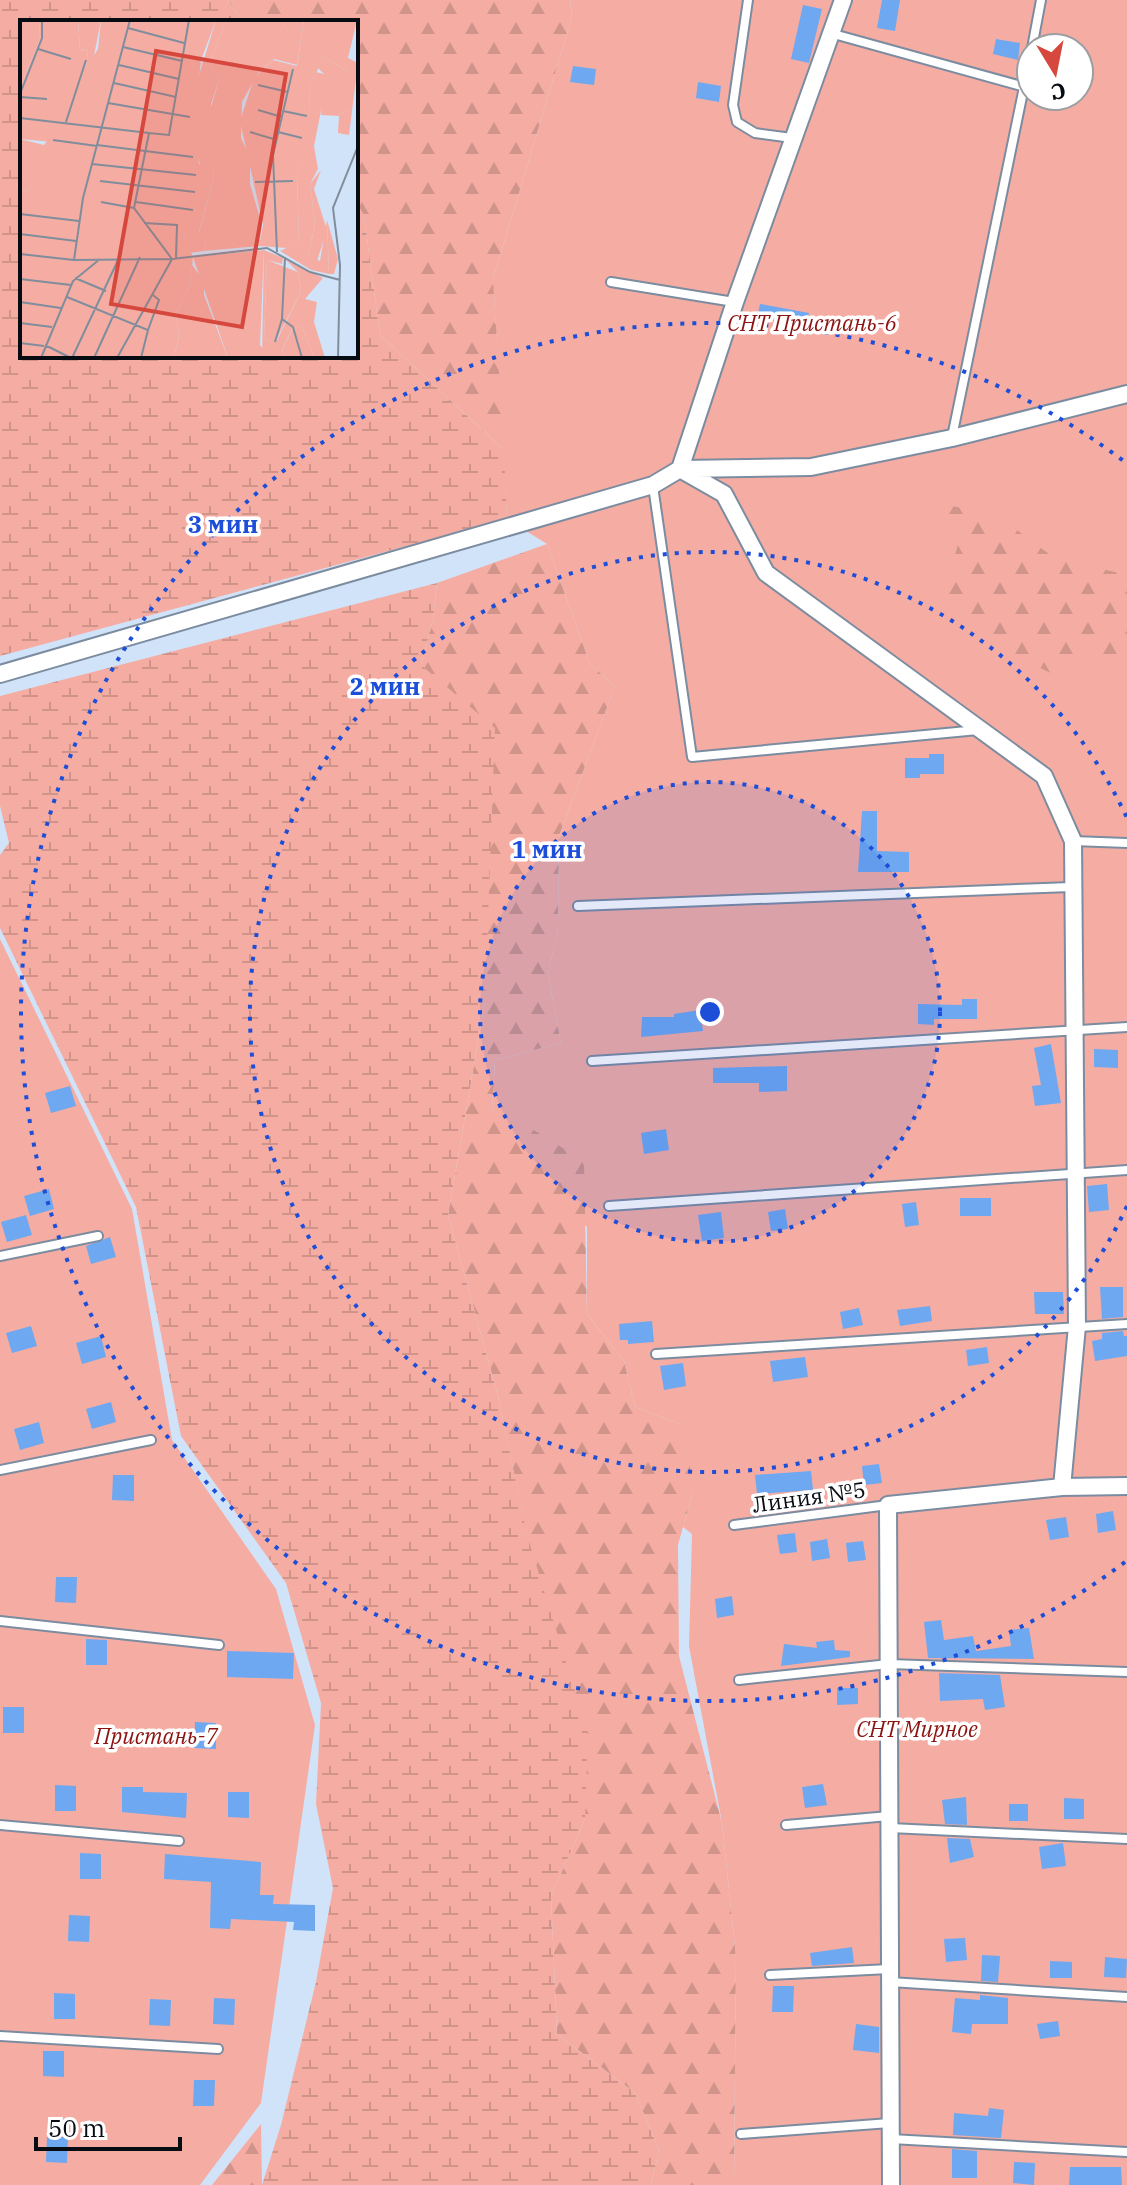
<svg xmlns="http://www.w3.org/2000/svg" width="1127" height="2185" viewBox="0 0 1127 2185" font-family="'IBM Plex Serif',serif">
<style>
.green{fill:#f5ada3;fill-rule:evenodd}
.forest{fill:url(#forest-firs)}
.wetland{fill:url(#wetland-marsh)}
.building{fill:#6da8f0}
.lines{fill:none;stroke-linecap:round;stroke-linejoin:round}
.lane-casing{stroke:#7c8ca0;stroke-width:12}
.street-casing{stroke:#7c8ca0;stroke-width:20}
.lane{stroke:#fff;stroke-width:8}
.street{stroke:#fff;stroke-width:16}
.ring{fill:none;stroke:#1d4ed8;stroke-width:4;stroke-dasharray:4 8}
.labels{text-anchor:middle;stroke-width:7;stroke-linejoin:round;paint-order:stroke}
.park-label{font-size:22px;font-style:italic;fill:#8b1412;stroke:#fff}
.street-label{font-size:22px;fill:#070c13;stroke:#fff}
.inset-road{fill:none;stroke:#808d9c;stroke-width:2}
.view{fill:#d6483d;fill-opacity:0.15;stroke:#d6483d;stroke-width:4}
.inset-edge{fill:none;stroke:#070c13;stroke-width:4}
.centre{fill:#1d4ed8;stroke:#fff;stroke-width:4}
.ring-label{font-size:24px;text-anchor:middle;font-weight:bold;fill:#1d4ed8;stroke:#fff;stroke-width:7;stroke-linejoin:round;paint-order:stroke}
</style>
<defs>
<pattern id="forest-firs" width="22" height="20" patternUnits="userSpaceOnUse" patternTransform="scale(2)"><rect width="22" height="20" fill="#f5ada3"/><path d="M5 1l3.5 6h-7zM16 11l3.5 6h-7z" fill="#d1948b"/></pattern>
<pattern id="wetland-marsh" width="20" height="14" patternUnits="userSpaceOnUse" patternTransform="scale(2)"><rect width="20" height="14" fill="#f5ada3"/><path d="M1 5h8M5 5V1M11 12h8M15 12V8" fill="none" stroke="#d1948b"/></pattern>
</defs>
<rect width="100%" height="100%" fill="#d1e3f8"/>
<!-- green -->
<path class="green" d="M570,0h557v2185h-393l2,-228 -14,-134 -33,-177 3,-112 -9,-7 9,-32 -12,-71 -45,-17 -11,-46 -37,-47v-87l-95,-116 3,-51 66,-17 -13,-69 10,-46 1,-92 56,-150 -25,-22 -43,-120 -40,-25 -14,-240 79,-262zM1031,48h48v48h-48z
M0,939l132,270 40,231 104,149 39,136 -54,378 -61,82h-200z"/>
<!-- forest -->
<path class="forest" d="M227,0h343l2,17 -79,262 11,171 -124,-115 -16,-119 -8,-14v-180h-112z
M937,503l60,12 56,42 74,18v77l-18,3 -54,20 -81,-38 -31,-43 17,-56z
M547,544l43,120 25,22 -56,150 -1,92 -10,46 13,69 -66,17 -3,51 40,18 52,32 3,153 37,47 11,46 45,17 9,26 3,45 -14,50 1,111 43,167 14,134 -2,228h-83l8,-35 -24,-57 -78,-59 -6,-138 34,-77 -87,-423 -50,-181 37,-214 -64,-336 12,-45 4,-37z
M261,2124l1,61h-50z"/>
<!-- wetland -->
<path class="wetland" d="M0,0h227l17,22h-222v334h334v-154l8,13 16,120 124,115 3,69 -507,137z
M437,583l-4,37 -12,45 74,63 -10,273 -37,214 50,181 29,139 61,199 -3,85 -34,77 6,138 78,59 24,57 -8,35h-389l19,-60 35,-143 17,-94 -17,-84 5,-101 -35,-120 -105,-147 -45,-229 -136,-279v-73l9,-12 -9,-37v-110z"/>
<!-- building -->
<path class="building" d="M882,0h18l-5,31 -18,-3z
M803,5l19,4 -13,54 -18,-4z
M996,39l24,4 -2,17 -25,-6z
M573,66l23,3 -2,16 -24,-3z
M698,82l23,4 -2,16 -23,-4z
M760,304l49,9 -4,14 -48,-9z
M929,754h15v20h-24v4h-15v-20h24z
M862,811h15v40l32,1v20h-51z
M962,999h15v20h-43v6l-16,-1v-20l44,1z
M700,1010l3,21 -62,6 1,-20h32v-3z
M1051,1044l10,59 -26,3 -3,-20 9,-1 -7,-37z
M1094,1049l24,1v18l-24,-1z
M787,1066v25l-28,1v-9h-46v-15z
M70,1086l6,20 -25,7 -6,-20z
M666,1129l3,21 -25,4 -3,-21z
M1107,1184l2,26 -20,2 -2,-26z
M49,1189l5,20 -24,7 -6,-20z
M960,1198h31v18h-31z
M916,1202l3,23 -14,2 -3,-23z
M785,1209l3,20 -17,2 -3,-19z
M721,1212l3,26 -22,3 -4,-26z
M26,1215l6,20 -25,7 -6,-20z
M110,1237l6,20 -25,7 -5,-18z
M1100,1287h23v30l-21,2z
M1034,1292h29l1,22h-29z
M930,1306l2,15 -32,5 -3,-16z
M859,1308l4,17 -20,4 -3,-17z
M652,1321l2,21 -26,2v-4h-8l-1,-16z
M31,1326l6,20 -25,7 -6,-20z
M1123,1331l1,5h3v20l-32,5 -3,-20 10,-2v-6z
M101,1336l5,21 -24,7 -6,-21z
M987,1347l2,16 -21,3 -2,-16z
M805,1357l3,20 -35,5 -3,-21z
M683,1363l3,23 -22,4 -4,-24z
M111,1402l5,20 -24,7 -6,-20z
M39,1422l5,21 -24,7 -6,-21z
M879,1464l3,19 -18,2 -2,-19z
M811,1471l2,19 -56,4 -2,-19z
M113,1475h21v26l-22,-1z
M1113,1511l3,19 -18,3 -2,-19z
M1066,1517l3,20 -19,3 -4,-20z
M795,1533l2,19 -17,2 -3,-19z
M827,1539l3,19 -18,3 -2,-19z
M863,1541l3,19 -18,2 -2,-19z
M56,1577h21l-1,26 -21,-1z
M732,1596l2,19 -17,3 -2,-19z
M941,1620l3,20 29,-4 3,15 35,-5 -2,-16 20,-2 5,31 -106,-1 -4,-36z
M86,1639l21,1v25h-21z
M834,1640l1,10 15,1v6l-69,9 3,-22 33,4 -1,-6z
M227,1651l67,2 -1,26 -66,-2z
M939,1673l61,2 5,32 -20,3 -2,-11 -43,2z
M837,1688h21v16l-21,1z
M3,1707h21v26h-21z
M195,1722l21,1v26l-22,-1z
M823,1784l4,21 -22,3 -3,-21z
M55,1785l21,1v25h-21z
M122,1787h21v5l44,1 -1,25 -64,-6z
M228,1792h21v26l-21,-1z
M966,1797l1,28 -22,-1 -3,-24z
M1064,1798l20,1v20h-20z
M1009,1804h19v17h-19z
M947,1838l23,1 4,18 -24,6z
M1063,1843l3,23 -24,3 -3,-22z
M80,1853l21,1v25h-21z
M165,1854l96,8 -1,33h14l-1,9 42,1v26l-22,-1 1,-8 -63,-3 -1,10 -20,-1 1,-46 -47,-3z
M69,1915l21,1 -1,26 -21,-1z
M965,1938l2,22 -21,2 -2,-23z
M852,1947l2,16 -42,3 -2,-13z
M982,1955l18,1 -2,26 -17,-1z
M1105,1957l22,2 -1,19 -22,-1z
M1050,1961l22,1v16h-22z
M773,1986h21l-1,26h-21z
M54,1993l21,1v25h-21z
M980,1995l28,3v26h-36l-1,10 -19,-2 3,-34 25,2z
M214,1998l21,1 -1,26 -21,-1z
M150,1999l21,1 -1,26 -21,-1z
M1058,2021l2,15 -20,3 -3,-15z
M856,2024l23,3v26l-26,-3z
M43,2051h21v26l-21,-1z
M194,2080h21l-1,26h-21z
M989,2108l15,2 -3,28 -48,-3 1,-22 34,3z
M47,2137h21l-1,26 -21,-1z
M952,2149l25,2v27h-25z
M1014,2162l21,1 -1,22 -21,-2z
M1070,2167h51l1,18h-53z"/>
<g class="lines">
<defs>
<path id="lane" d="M748,0l-15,105 4,17 18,11 37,5
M830,33l195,54
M1032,48l9,-48
M611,282l123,20
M952,437l79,-384
M653,486l39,271 286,-27
M1073,841l54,2
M578,906l493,-19
M592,1061l535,-34
M609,1206l518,-36
M0,1256l98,-20
M656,1354l471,-30
M0,1470l151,-30
M734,1525l154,-20
M0,1621l219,24
M739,1680l150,-16 238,8
M0,1825l179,16
M786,1825l103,-9
M890,1828l237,11
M770,1975l119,-6
M890,1982l237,15
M0,2036l218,13
M741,2134l149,-11
M891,2139l236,13"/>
<path id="street" d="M843,0l-108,302 -55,167 44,25 42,79 278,203 29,65 4,485 -15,161 -174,18 3,680
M0,674l653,-189 27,-16 131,-2 141,-29 175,-44
M1062,1487l65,-1"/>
</defs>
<!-- lane casing -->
<use href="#lane" class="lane-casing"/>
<!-- street casing -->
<use href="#street" class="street-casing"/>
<!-- lane -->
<use href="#lane" class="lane"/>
<!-- street -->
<use href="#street" class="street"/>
</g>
<!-- distance rings -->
<circle cx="710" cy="1012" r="230" fill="#1d4ed8" fill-opacity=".12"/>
<g class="ring">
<circle cx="710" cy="1012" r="230"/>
<path d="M1127 1206A460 460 0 1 1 1127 818"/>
<path d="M1125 1562A689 689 0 1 1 1125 462"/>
</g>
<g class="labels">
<!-- park labels -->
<g class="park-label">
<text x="812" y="331">СНТ Пристань-6</text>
<text x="917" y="1737">СНТ Мирное</text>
<text x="156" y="1744">Пристань-7</text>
</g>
<!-- street labels -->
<g class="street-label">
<text transform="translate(809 1497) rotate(-8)" y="8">Линия №5</text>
</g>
</g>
<!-- overview -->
<g transform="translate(20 20)">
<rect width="338" height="338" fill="#d1e3f8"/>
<path d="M19,0h39l2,29 8,2 -2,17 12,-19 3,-29h115l-15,40 -9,80 15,48 -23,47 9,22 -3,28 -14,29 3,21 -5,23h-154v-167l8,-1 20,-23 5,-25 -33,-3v-52l20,-48zM284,0h31l-5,29 -20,34 -1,61 -12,31 2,67 -12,6 -28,-2 4,-21 -23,-104 14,-43 19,-18 24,6zM307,200l11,39 -4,15h-5zM247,240l31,12 3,20 -26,50 -11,-4zM281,304l13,33 5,1h-35l-2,-8 12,-24z" fill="#f5ada3"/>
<path d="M0,0h19l1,19 -20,48zM58,0h23l-10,51 -5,-3 2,-17 -8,-2zM196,0h10l-17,45 10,15 -8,24 3,73 -15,55 7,9 -3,10 -14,2 -5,-18 14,-40 9,-6 -9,-8 2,-18 -9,-18 5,-60zM267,0h17l-7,45 -23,-6 -19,17zM315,0h22l-9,38 10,5 -9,72 -11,-2 1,-17 8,-6v-39l-23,-14zM296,52l8,2v22l-10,50 4,23 -8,15 5,40 -7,31 12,6 7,-41 2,54 -18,-4 -31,-19 19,-9 -2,-67 11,-31 2,-61zM33,113l7,1 -7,8 -3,27 -22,21 -8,1v-52l24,6zM78,186l19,22 16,-1 9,6 1,17 -44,-28 -6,-9zM244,230l19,8 -1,6 -15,-4 -3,78 12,4 25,-50 -3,-20 -12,-12 37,18 -18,21 12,3 -3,20 11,36 -11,-1 -13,-33 -8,3 -11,23 2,8h-22zM172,245l12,16v14l24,63h-54l5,-23 -3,-21 14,-29z" fill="#f5ada3"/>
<path d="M206,0h61l-45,82 -1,36 9,19v27l12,41 -3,21 -56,5 3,-10 -7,-8 15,-56 -5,-63 10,-34 -10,-15zM304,37l23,14 3,11 -3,28 -8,6 -18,-1 3,-41 -8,-8zM301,150l-7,19 13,41 -11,34 -8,-9 7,-31 -5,-40zM244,230l-4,95 6,7 -4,6h-34l-35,-101z" fill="#f5ada3"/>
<path class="inset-road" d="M110,0l-47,178 -9,62 98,-1 95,-11 43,24 30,8M108,8l56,15M103,27l59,14M18,29l33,10M99,45l60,14M94,63l62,14M238,65l30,7M0,74l22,-56v-18M0,77l27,2M88,83l82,14M238,90l24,7M263,91l24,5M0,98l129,15M46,102l20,-62M230,112l27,8M258,112l24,6M33,120l44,6M77,125l96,12M72,144l104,11M80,161l95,11M235,162l38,-1M81,182l33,6M116,182l57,8M0,194l59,7M124,203l33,2 -1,33M0,214l56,7M257,232l-4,-97 20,-86M0,234l54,6M265,237l-3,62 11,8 9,31M55,258l31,13M0,259l51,6M47,277l81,33 -7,28M0,282l41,6M0,303l32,4M128,310l11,-30 -6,-5M255,322l7,-23M0,323l24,3M25,325l26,13M21,338l32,-77 27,-22M52,338l47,-100M74,338l46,-101M97,338l55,-99 -38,-51 15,-75 20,2 20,-115M318,338l2,-93 -7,-57 25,-62"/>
<path class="view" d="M136,31l130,23 -44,253 -131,-23z"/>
<rect width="338" height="338" class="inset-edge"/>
</g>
<circle cx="710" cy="1012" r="12" class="centre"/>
<g class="ring-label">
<text x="223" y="533">3 мин</text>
<text x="385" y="695">2 мин</text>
<text x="547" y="858">1 мин</text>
</g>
<!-- north arrow -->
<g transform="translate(1055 72) rotate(170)"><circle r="38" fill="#ffffff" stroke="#9c9ea1" stroke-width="2"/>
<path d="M0-6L14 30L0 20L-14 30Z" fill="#d6483d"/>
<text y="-12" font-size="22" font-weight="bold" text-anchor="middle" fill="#070c13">С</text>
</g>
<!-- scale -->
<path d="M36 2137v12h144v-12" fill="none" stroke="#070c13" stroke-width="4"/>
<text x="48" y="2137" font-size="24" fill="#070c13" stroke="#ffffff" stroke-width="6" paint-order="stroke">50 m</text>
</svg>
